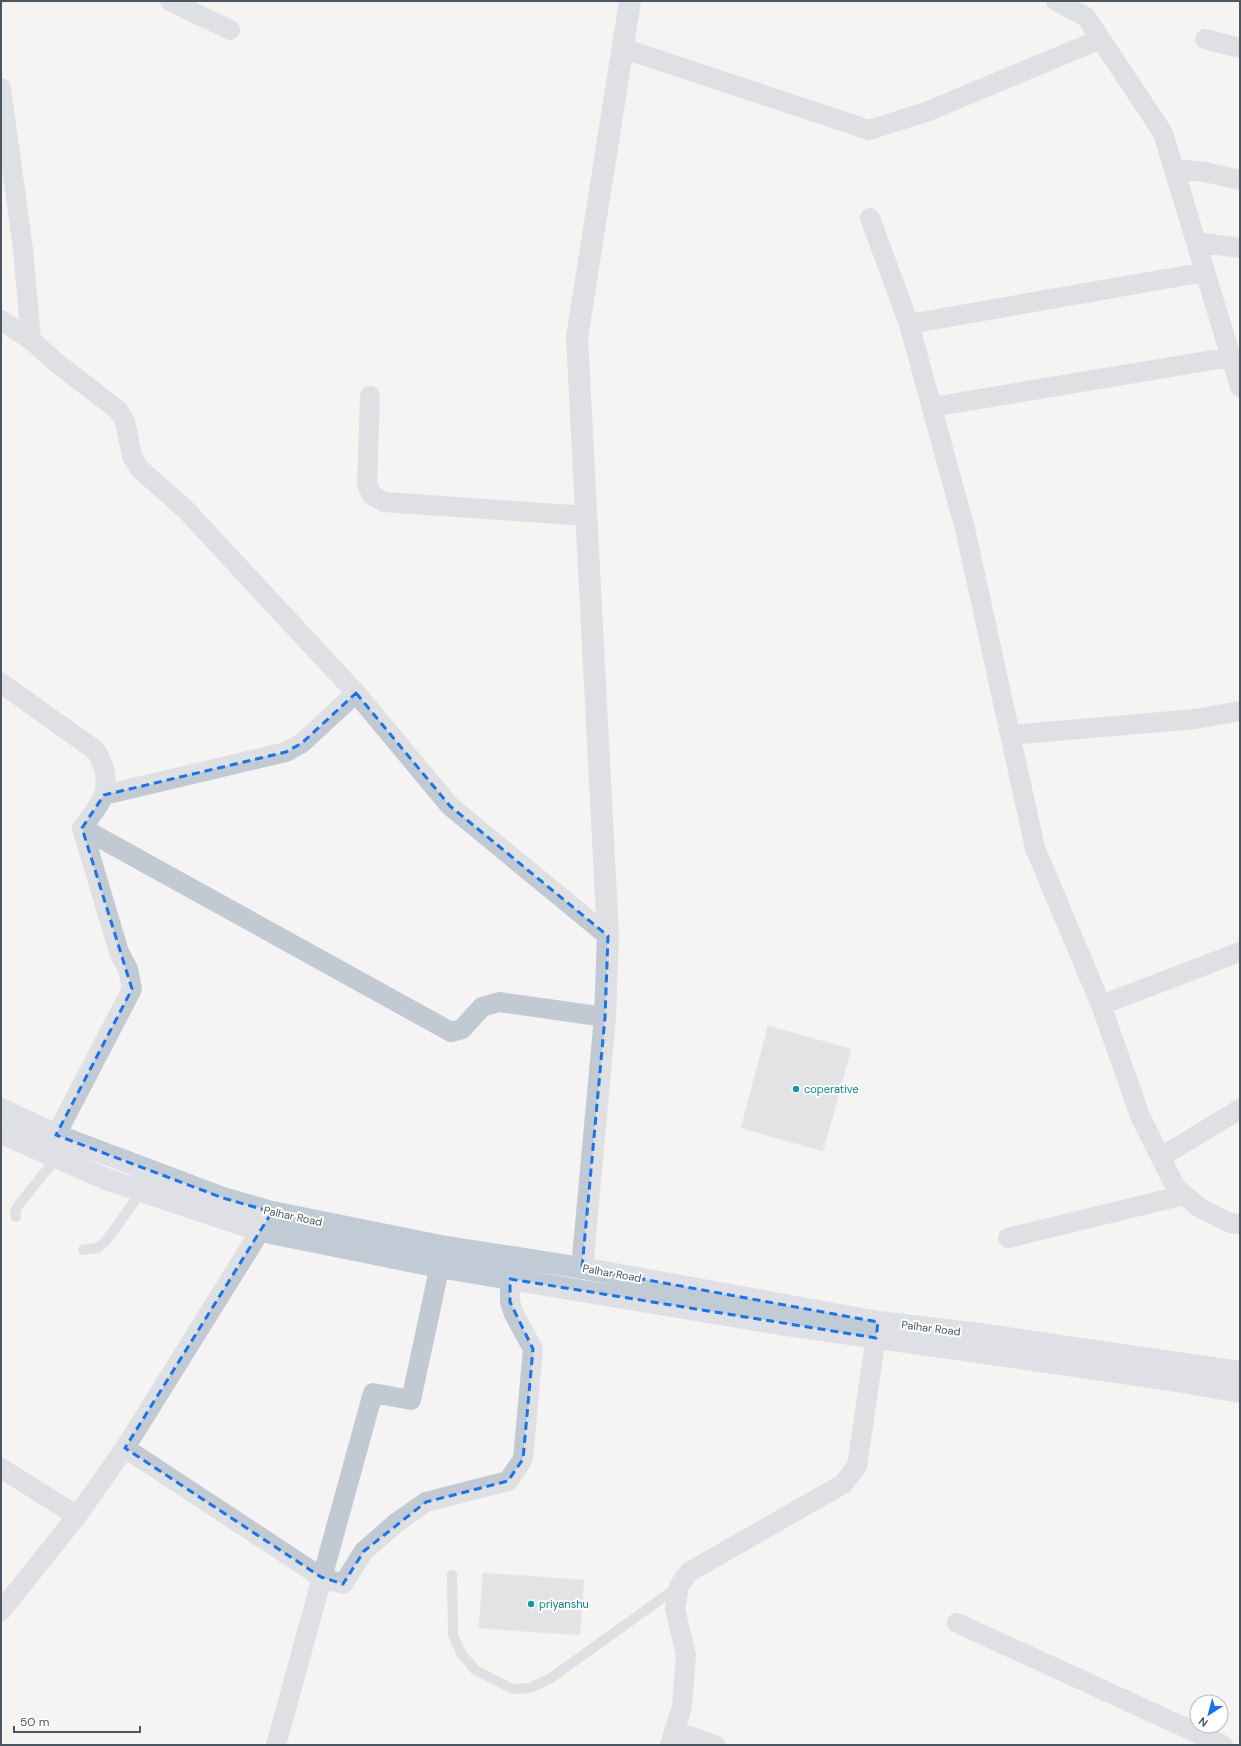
<svg xmlns="http://www.w3.org/2000/svg" width="1241" height="1746" viewBox="0 0 1241 1746" font-family="'DM Sans',sans-serif">
<style>
.building{fill:#cdcfd5;stroke:#d7d9de}
.lines{fill:none;stroke-linecap:round;stroke-linejoin:round}
.service{stroke:#c1cad2;stroke-width:10}
.minor{stroke:#c1cad2;stroke-width:20}
.tertiary{stroke:#c1cad2;stroke-width:22}
.secondary{stroke:#c1cbd6;stroke-width:22}
.marked{fill:none;stroke:#1a73e8;stroke-width:3;stroke-dasharray:8 5;stroke-linejoin:round}
.culture-dot{fill:#0f9aa8;stroke:#fff;stroke-width:1.5}
.labels{text-anchor:middle;stroke-width:4;stroke-linejoin:round;paint-order:stroke}
.culture-label{font-size:11px;fill:#0d838f;stroke:#fff;text-anchor:start}
.street-label{font-size:11px;fill:#4a5661;stroke:#fff}
</style>
<rect width="100%" height="100%" fill="#f5f3f3"/>
<!-- building -->
<path class="building" d="M768,1026l83,23 -28,102 -82,-23z
M483,1573l101,7 -4,55 -101,-7z"/>
<g class="lines">
<!-- service -->
<path class="service" d="M16,1217l-1,-4 2,-6 40,-50
M83,1250l14,-2 8,-6 37,-51
M452,1575l1,60 8,18 14,17 38,19 17,-1 21,-10 128,-92"/>
<!-- minor -->
<path class="minor" d="M170,1l60,29
M1056,1l30,16 77,116 77,254
M1205,39l35,9
M622,48l247,82 57,-18 175,-73
M1,88l22,161 8,91
M1174,169l31,3 35,8
M870,218l39,106 56,205 70,319 66,157 39,111 36,72 24,20 30,15 10,1
M1196,242l44,6
M1,320l30,20 27,24 60,46 7,11 7,35 8,13 46,41 170,183 94,113 158,130
M909,324l296,-52
M370,396l-3,88 5,11 12,7 203,14
M932,407l299,-50
M1,683l94,67c9,13 13,28 9,44 -3,10 -16,26 -22,34l37,124 9,17 4,20 -76,146
M1011,735l184,-16 45,-8
M104,795l182,-43 16,-9 54,-50
M82,828l369,204 11,-3 20,-22 17,-5 106,15
M1101,1005l139,-53
M1161,1157l79,-48
M269,1217l-144,231 196,129 22,7 21,-33 32,-28 30,-21 82,-21 15,-22 10,-110 -19,-35 -4,-12v-23
M1008,1238l176,-43
M1,1468l76,48
M1,1611l76,-95 48,-68
M957,1623l266,122
M674,1731l41,14
M276,1745l97,-352 38,7 26,-121 4,-28
M670,1745l12,-38 4,-52 -11,-46 4,-23 10,-14 154,-88 14,-18 21,-144"/>
<!-- tertiary -->
<path class="tertiary" d="M582,1268l23,-251 3,-81 -31,-599 53,-336"/>
<!-- secondary -->
<path class="secondary" d="M1,1109l55,26 167,63 49,14 169,34 141,22 296,54 102,12 260,38
M1,1133l105,46 155,52 178,36 341,57 385,55 75,13"/>
</g>
<!-- marked area -->
<path d="M0 0H1241V1746H0ZM356,693l94,113 158,130 -3,81 -23,251 296,54 -2,16 -366,-59v23l23,47 -10,110 -15,22 -82,21 -62,49 -21,33 -22,-7 -196,-129 147,-236 -49,-14 -167,-63 76,-146 -50,-161 22,-33 182,-43 16,-9z" fill="#f5f3f3" fill-opacity=".55" fill-rule="evenodd"/>
<path class="marked" d="M356,693l94,113 158,130 -3,81 -23,251 296,54 -2,16 -366,-59v23l23,47 -10,110 -15,22 -82,21 -62,49 -21,33 -22,-7 -196,-129 147,-236 -49,-14 -167,-63 76,-146 -50,-161 22,-33 182,-43 16,-9z"/>
<!-- markers -->
<g class="culture-dot">
<circle cx="796" cy="1089" r="4"/>
<circle cx="531" cy="1604" r="4"/>
</g>
<g class="labels">
<!-- culture labels -->
<g class="culture-label">
<text x="804" y="1093">coperative</text>
<text x="539" y="1608">priyanshu</text>
</g>
<!-- street labels -->
<g class="street-label">
<text transform="translate(293 1216) rotate(12)" y="4">Palhar Road</text>
<text transform="translate(612 1273) rotate(10)" y="4">Palhar Road</text>
<text transform="translate(931 1328) rotate(7)" y="4">Palhar Road</text>
</g>
</g>
<!-- border -->
<rect width="1241" height="1746" fill="none" stroke="#4a5661" stroke-width="4"/>
<!-- north arrow -->
<g transform="translate(1209 1714) rotate(216)"><circle r="19" fill="#ffffff" stroke="#b7bbc0"/>
<path d="M0-3L7 15L0 10L-7 15Z" fill="#1a73e8"/>
<text y="-6" font-size="11" font-weight="bold" text-anchor="middle" fill="#4a5661">N</text>
</g>
<!-- scale -->
<path d="M14 1726v6h126v-6" fill="none" stroke="#4a5661" stroke-width="2"/>
<text x="20" y="1726" font-size="12" fill="#4a5661" stroke="#ffffff" stroke-width="3" paint-order="stroke">50 m</text>
</svg>
